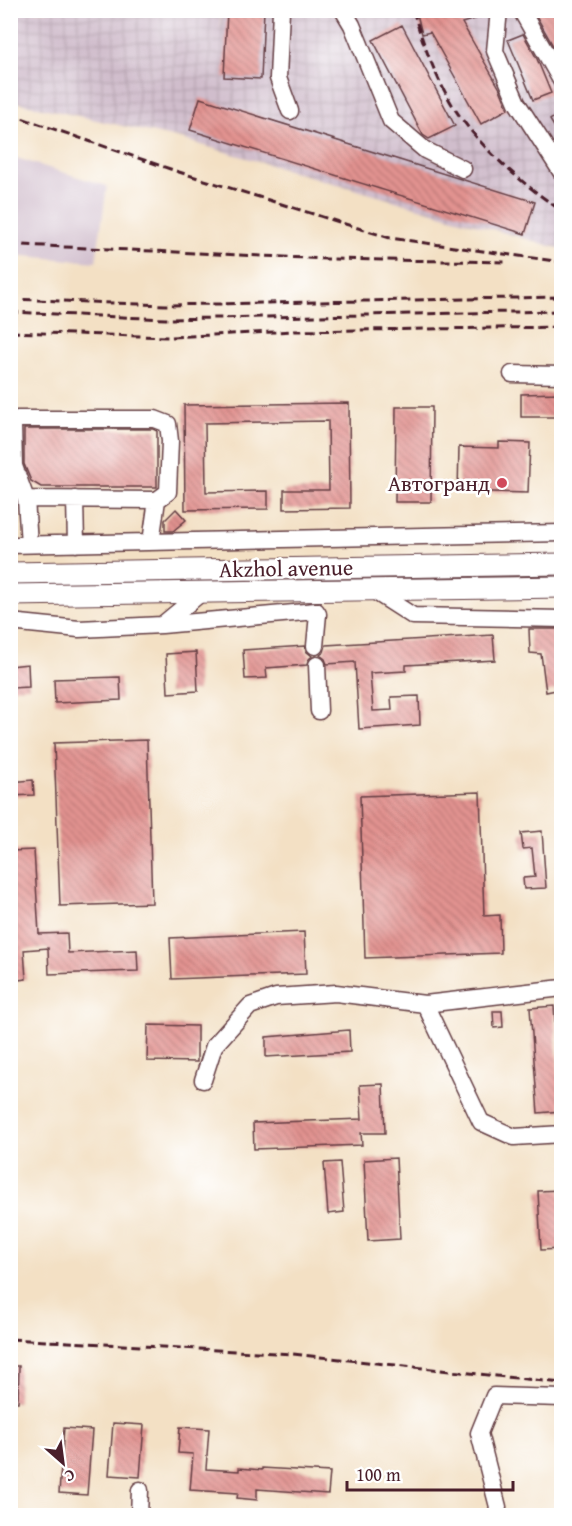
<svg xmlns="http://www.w3.org/2000/svg" width="572" height="1526" viewBox="0 0 572 1526" font-family="'Gentium Book Plus',serif">
<style>
.industrial{fill:url(#industrial-grid)}
.railway{fill:#d0bdcc}
.building{fill:url(#building-back-hatch)}
.lines{fill:none;stroke-linecap:round;stroke-linejoin:round}
.minor-casing{stroke:#633c42;stroke-width:19}
.major-casing{stroke:#633c42;stroke-width:23}
.minor{stroke:#fff;stroke-width:16}
.major{stroke:#fff;stroke-width:21}
.rail{stroke:#4a1f2b;stroke-width:3;stroke-dasharray:9 4.5;stroke-linecap:butt}
.poi-dot{fill:#d1495b;stroke:#fff;stroke-width:2}
.labels{text-anchor:middle;stroke-width:5;stroke-linejoin:round;paint-order:stroke}
.poi-label{font-size:22px;fill:#4a1f2b;stroke:#fff;text-anchor:end}
.street-label{font-size:22px;fill:#4a1f2b;stroke:#fff}
</style>
<defs>
<pattern id="industrial-grid" width="8" height="8" patternUnits="userSpaceOnUse" patternTransform="scale(1.5)"><rect width="8" height="8" fill="#d0bdcc"/><path d="M0 4h8M4 0v8" fill="none" stroke="#b4a2af"/></pattern>
<pattern id="building-back-hatch" width="6" height="6" patternUnits="userSpaceOnUse" patternTransform="scale(1.5)"><rect width="6" height="6" fill="#e29390"/><path d="M-1 5l2 2M0 0l6 6M5-1l2 2" fill="none" stroke="#b97776"/></pattern>
</defs>
<rect width="100%" height="100%" fill="#fff"/>
<filter id="ink" filterUnits="userSpaceOnUse"><feTurbulence type="fractalNoise" baseFrequency=".0167" numOctaves="2"/><feDisplacementMap in="SourceGraphic" scale="12" xChannelSelector="R" yChannelSelector="G"/><feConvolveMatrix kernelMatrix="1 2 1 2 8 2 1 2 1" color-interpolation-filters="sRGB"/></filter>
<filter id="wash" filterUnits="userSpaceOnUse"><feTurbulence type="fractalNoise" baseFrequency=".008" numOctaves="4" result="noise"/><feDisplacementMap in="SourceGraphic" scale="24" xChannelSelector="R" yChannelSelector="G"/><feGaussianBlur stdDeviation="1.35" result="paint"/><feColorMatrix in="noise" values="0 0 0 0 0 0 0 0 0 0 0 0 0 0 0 0 0 1.4 0 .05"/><feComposite in="paint" operator="in"/></filter>
<g filter="url(#wash)">
<rect width="100%" height="100%" fill="#f3e0c4"/>
<!-- industrial -->
<path class="industrial" d="M11,11h209v22l1,-22h340v238l-380,-110 -170,-38z"/>
<!-- railway -->
<path class="railway" d="M10,156l97,30 -11,76 -85,-7z"/>
<g id="blocks">
<!-- building -->
<path class="building" d="M227,10h37l-3,69 -37,-2z
M416,10h72v5l-26,8 38,66 8,20 -27,15 -51,-92 -8,2z
M533,10h28v50z
M402,25l53,101 -26,13 -6,-4 -50,-95z
M523,34l14,25 14,34 -18,7 -25,-60z
M200,98l335,104 -10,32 -335,-104z
M561,112v26l-11,-18z
M561,393v24h-40v-23z
M349,403l1,105 -66,1v-19h45l-1,-69 -123,2 1,69 62,-1v18l-83,1 -1,-105z
M396,407h36l-1,95h-36z
M24,429h129l4,2v56h-116l-10,-6 -7,-17z
M499,442l31,1 -2,50 -70,-2 1,-44 40,1z
M176,509l10,11 -13,11h-8v-11z
M529,629h29l3,60 -15,3 -5,-38 -11,-1z
M493,635l2,25 -89,5v6l-36,2 3,38 19,-1 -1,-13 28,-1 1,29 -61,4 -4,-67 -28,2 -2,-5 -5,-4 4,-3 2,-7z
M305,646l1,5 6,5 -4,4 -1,5 -41,3 1,10 -22,1 -2,-29z
M196,652l2,39 -30,2 -2,-39z
M28,664l1,23 -19,1v-22z
M120,677l1,23 -66,3 -1,-24z
M147,740l5,163 -92,3 -6,-163z
M33,780l1,15 -24,1v-14z
M480,792l4,124 16,-1 1,38 -136,5 -5,-162z
M542,831l4,57 -22,1 -1,-11 12,-1 -3,-29 -9,1 -2,-16z
M34,850l5,84 28,-1 1,20 69,-3 1,21 -89,3 -1,-26 -24,2 2,29 -16,2v-130z
M304,932l2,42 -134,5 -2,-41z
M554,1006l7,105 -23,2 -8,-105z
M493,1011h9l1,16 -9,1z
M148,1025l49,1v36l-50,-1z
M349,1030l1,22 -84,5v-20z
M383,1084l2,49h-24l1,12 -108,4 -1,-26 109,-4 -2,-34z
M396,1158l4,81 -32,2 -4,-81z
M340,1162l4,50 -16,2 -4,-51z
M561,1190v59l-20,1 -3,-59z
M10,1366h9l-1,36h-8z
M113,1423l31,2 -4,52 -31,-2z
M180,1427l29,2 -3,40 33,2v-3l23,2v-2l68,4 -2,22 -71,-5v11l-20,-2 1,-5 -48,-3 3,-36 -15,-1z
M64,1428l28,2 -5,65 -28,-2z"/>
</g>
</g>
<g filter="url(#ink)">
<use href="#blocks" fill-opacity="0" stroke="#633c42" stroke-width="1.5"/>
<g class="lines">
<defs>
<path id="minor" d="M281,10l-3,68 12,33
M343,10l9,15 39,96 34,29 38,19
M499,10l-4,41 22,52 45,70
M521,10l41,72
M512,374l50,1
M26,499l131,1
M75,499l1,45
M29,544l-3,-45 -12,-33 -1,-42 4,-5h138l13,5 2,17 -2,51 -11,8 -6,42
M10,545l552,-12
M371,589l42,27 149,3
M10,622l69,7 83,-4 40,-33
M162,625l154,-14 2,3 -3,32
M317,665l2,46
M425,1004l56,118 33,15 48,-3
M203,1080l11,-34 36,-40 26,-9 60,-4 89,11 137,-16
M139,1516l1,-26
M496,1516l2,-9 -19,-74 15,-37 68,2"/>
<path id="major" d="M10,573l552,-9
M10,595l552,-8"/>
</defs>
<!-- minor casing -->
<use href="#minor" class="minor-casing"/>
<!-- major casing -->
<use href="#major" class="major-casing"/>
<!-- minor -->
<use href="#minor" class="minor"/>
<!-- major -->
<use href="#major" class="major"/>
<!-- rail -->
<path class="rail" d="M413,10c9,31 21,63 37,91 25,43 71,82 112,110
M10,114l169,58 211,66 172,24
M10,243l12,2 305,14 180,3
M10,299l156,6 396,-8
M10,312l156,7 396,-8
M10,332l160,5 124,-6 268,-4
M10,1339l283,15 269,29"/>
</g>
</g>
<!-- markers -->
<circle class="poi-dot" cx="502" cy="483" r="6"/>
<g class="labels">
<!-- poi labels -->
<g class="poi-label">
<text x="490" y="491">Автогранд</text>
</g>
<!-- street labels -->
<g class="street-label">
<text transform="translate(286 568) rotate(-1)" y="8">Akzhol avenue</text>
</g>
</g>
<!-- margin -->
<rect width="572" height="1526" fill="none" stroke="#fff" stroke-width="36"/>
<!-- north arrow -->
<g transform="translate(63 1463) rotate(152)" stroke="#ffffff" stroke-width="4.5" paint-order="stroke">
<path d="M0-4.5L10 22L0 15L-10 22Z" fill="#4a1f2b"/>
<text y="-9" font-size="16" font-weight="bold" text-anchor="middle" fill="#4a1f2b">С</text>
</g>
<!-- scale -->
<path d="M347 1481v9h166v-9" fill="none" stroke="#4a1f2b" stroke-width="3"/>
<text x="356" y="1481" font-size="18" fill="#4a1f2b" stroke="#ffffff" stroke-width="4.5" paint-order="stroke">100 m</text>
</svg>
